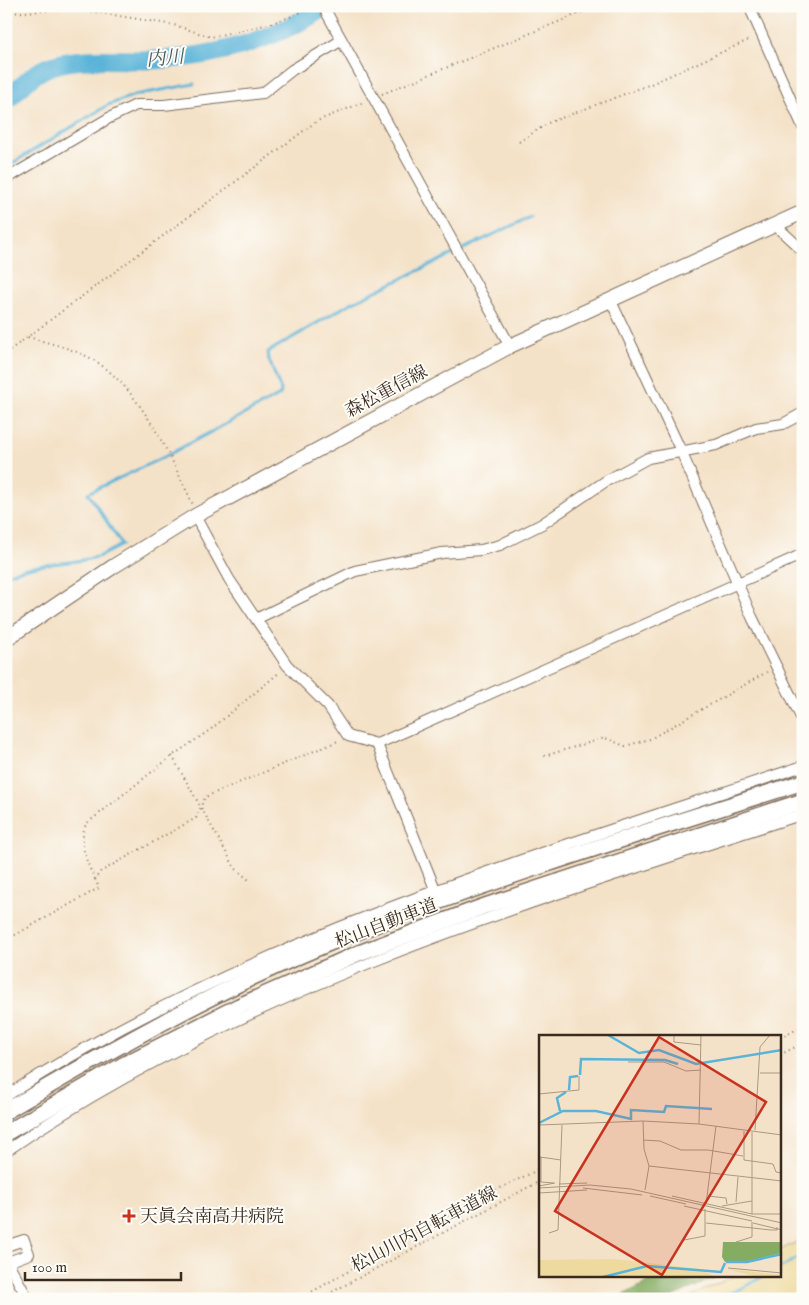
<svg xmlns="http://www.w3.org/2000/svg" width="809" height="1305" viewBox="0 0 809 1305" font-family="'IM FELL English','Noto Serif JP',serif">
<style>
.forest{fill:#85ac63;stroke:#606b40}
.sand{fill:#eeda9e;stroke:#94825e}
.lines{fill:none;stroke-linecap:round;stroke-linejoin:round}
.stream{stroke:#5ab4d8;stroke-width:3}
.river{stroke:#5ab4d8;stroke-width:19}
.minor-casing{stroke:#7c6a5a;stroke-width:12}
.major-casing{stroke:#7c6a5a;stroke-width:16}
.highway-casing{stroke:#7c6a5a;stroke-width:18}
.path{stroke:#7c6a5a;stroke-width:2;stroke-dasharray:1 4;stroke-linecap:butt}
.minor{stroke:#fff;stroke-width:10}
.major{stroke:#fff;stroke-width:14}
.highway{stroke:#fff;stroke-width:15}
.poi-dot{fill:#c8321e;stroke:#fdfcf7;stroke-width:2}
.labels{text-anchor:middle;stroke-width:4;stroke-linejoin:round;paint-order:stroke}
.street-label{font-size:18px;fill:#3b2a1e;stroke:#fdfcf7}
.poi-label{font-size:18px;fill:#3b2a1e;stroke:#fdfcf7;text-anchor:start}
.water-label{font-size:19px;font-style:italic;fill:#465a5f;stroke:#fdfcf7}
.inset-river{fill:none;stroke:#5ab4d8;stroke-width:2.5}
.inset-road{fill:none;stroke:#aa9884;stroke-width:1}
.view{fill:#c8321e;fill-opacity:0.15;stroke:#c8321e;stroke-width:2.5}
.inset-edge{fill:none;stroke:#3b2a1e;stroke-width:2.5}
</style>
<rect width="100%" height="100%" fill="#fdfcf7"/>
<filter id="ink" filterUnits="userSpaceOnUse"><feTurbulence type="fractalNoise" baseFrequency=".02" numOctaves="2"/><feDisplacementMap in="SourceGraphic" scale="10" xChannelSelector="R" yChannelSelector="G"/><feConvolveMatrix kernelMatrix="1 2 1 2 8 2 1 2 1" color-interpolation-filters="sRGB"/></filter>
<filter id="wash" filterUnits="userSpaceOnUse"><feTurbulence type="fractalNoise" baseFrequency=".0096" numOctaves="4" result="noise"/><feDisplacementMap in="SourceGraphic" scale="20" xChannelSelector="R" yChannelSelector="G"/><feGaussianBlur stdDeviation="1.12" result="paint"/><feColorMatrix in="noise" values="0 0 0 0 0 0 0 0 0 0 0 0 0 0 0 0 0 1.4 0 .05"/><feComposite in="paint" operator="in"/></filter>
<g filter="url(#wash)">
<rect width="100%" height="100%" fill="#f4e2c8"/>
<!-- forest -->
<path class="forest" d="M659,1276h60l-52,23h-51z"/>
<!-- sand -->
<path class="sand" d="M803,1239v60h-118l49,-23h46v-26z"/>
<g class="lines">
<!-- stream -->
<path class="stream" d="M6,167l102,-62 27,-10 59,-11
M6,575c29,-13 61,-10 91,-18 9,-3 17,-9 25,-12l-34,-52 78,-37 114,-61 1,-5 -12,-30 -1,-8 83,-49 179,-86
M780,1268l23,-13
M713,1299l23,-8 28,-15"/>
<!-- river -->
<path class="river" d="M6,101c11,-10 25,-26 38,-32 29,-14 75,-8 106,-9 63,-2 124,-20 177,-54"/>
</g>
</g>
<g filter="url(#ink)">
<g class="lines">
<defs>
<path id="minor" d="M323,6l187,340
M749,6l54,121
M6,179l103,-61 27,-13h28l99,-12 29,-23 50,-30
M775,225l28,26
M610,299l71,152 71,166 51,104
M195,516l34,63 58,86 41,41 20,30 29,8 426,-190
M256,619l99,-48 87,-18 39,-3 19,-5 42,-21 64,-43 42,-23 68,-13 40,-17 27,-4 20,-11
M377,744l58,145
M6,1096c244,-158 524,-238 797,-330
M6,1151c240,-164 523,-249 797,-337
M6,1246l18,-6 5,14 -21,8
M6,1259l22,40"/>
<path id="major" d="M6,639l108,-73 81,-50 315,-170 293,-134"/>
<path id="highway" d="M6,1111c112,-66 226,-130 348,-178 147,-57 298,-103 449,-151
M6,1133l117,-68 116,-59 120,-53 123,-46 321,-106"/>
</defs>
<!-- minor casing -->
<use href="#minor" class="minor-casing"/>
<!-- major casing -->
<use href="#major" class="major-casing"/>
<!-- highway casing -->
<use href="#highway" class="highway-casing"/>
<!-- path -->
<path class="path" d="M6,13l71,-4 97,16 37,12 58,-13 24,-8 19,-10
M382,94l215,-88
M519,142l29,-19 103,-39 100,-45
M28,337c21,6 43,11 62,21 48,26 81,99 103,147
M6,353l311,-232 47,-19
M6,512v3
M172,756l63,112 14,12
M544,756l61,-18 20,8 25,-7 117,-67
M95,879c-9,-17 -17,-37 -9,-55l86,-68 38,-26 70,-58
M6,940l93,-52 -4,-9 5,-7 96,-54 9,-21 133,-56
M780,1038l23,-12
M780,1055l23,-12
M299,1299l180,-101 61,-29
M319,1299l221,-118"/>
<!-- minor -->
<use href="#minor" class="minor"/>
<!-- major -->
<use href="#major" class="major"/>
<!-- highway -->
<use href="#highway" class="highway"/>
</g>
</g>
<!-- markers -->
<path class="poi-dot" d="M126.5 1208.5h5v5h5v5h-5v5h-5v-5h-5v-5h5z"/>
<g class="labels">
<!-- street labels -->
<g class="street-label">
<text transform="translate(386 391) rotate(-28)" y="6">森松重信線</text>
<text transform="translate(386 923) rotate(-21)" y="6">松山自動車道</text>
<text transform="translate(424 1229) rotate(-28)" y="6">松山川内自転車道線</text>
</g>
<!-- poi labels -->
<g class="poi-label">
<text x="140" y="1222">天眞会南高井病院</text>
</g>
<!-- water labels -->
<g class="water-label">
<text transform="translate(165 57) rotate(-5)" y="7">内川</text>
</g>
</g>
<!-- overview -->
<g transform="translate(539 1035)">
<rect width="242" height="242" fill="#f4e2c8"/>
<path d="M184,207h58v11l-32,8 -24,1 -3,-5z" fill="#85ac63"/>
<path d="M75,224l86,10 13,7 22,1h-196v-17zM188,234l54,6v2h-23z" fill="#eeda9e"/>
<path class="inset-river" d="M69,0l31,18 20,-3 37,14 86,-14M41,40l1,-16 84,1 13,4M30,55l1,-13 8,-1M21,76l-3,-13 9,-6M0,88l24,-12h33l35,8v-9l33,2 2,-6 46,3M187,227h21l35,-8M64,242l44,-11 74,6 4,-9"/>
<path class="inset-road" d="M135,0v7l27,3M89,27h36l22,9 15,-1M221,38h22M0,59l40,-4v-14M104,86l1,28 5,17 -4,24M160,89l2,-89M0,90l104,-4 56,3 83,11M216,95l5,-83 10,-12M205,96v29l29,4 3,8 6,1M104,105l17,1 21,9h27l35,6M1,122l21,3M2,122v25l13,1M110,131l133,15M20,149l28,-1M0,151l16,-3M0,153l51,-3 41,4 151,34M44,153l59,7M0,158l48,-3M111,161l36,8M133,161l80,18h30M169,161l18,2 1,6M197,167l2,-25M167,169l10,-78M145,171l68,15M183,171l30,-5M213,179v-82M167,188l65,7h6v-3M214,188l29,7M10,198l9,-3 4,-105M145,205l21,-4v-27M197,207l16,-5v-15M189,233l54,5"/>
<path class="view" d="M120,2l107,65 -104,173 -107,-64z"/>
<rect width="242" height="242" class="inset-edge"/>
</g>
<!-- margin -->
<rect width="809" height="1305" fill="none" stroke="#fdfcf7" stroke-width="25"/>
<!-- scale -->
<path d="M25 1272v8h156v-8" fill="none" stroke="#3b2a1e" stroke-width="2.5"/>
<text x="32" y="1272" font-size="15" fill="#3b2a1e" stroke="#fdfcf7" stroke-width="4" paint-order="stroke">100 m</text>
</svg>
